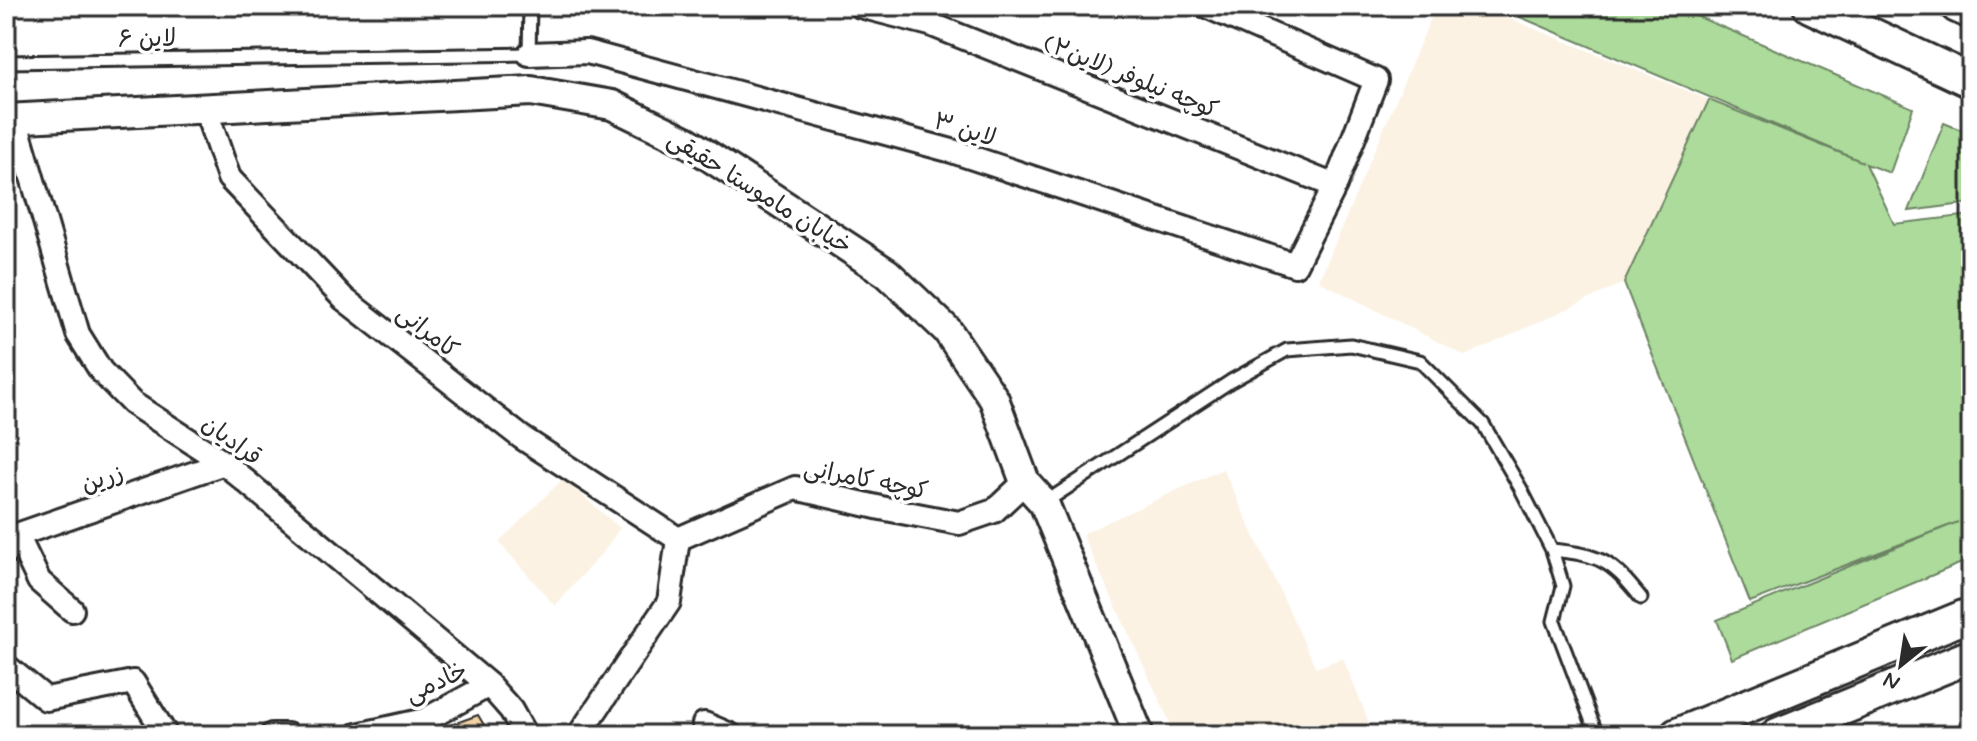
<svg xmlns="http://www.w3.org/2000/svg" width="1977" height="741" viewBox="0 0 1977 741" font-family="Mynerve,'Playpen Sans Arabic',sans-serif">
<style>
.built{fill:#fbf2e3}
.green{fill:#acdb9b;stroke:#6c8363;stroke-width:2}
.building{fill:#f1d2a3;stroke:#2b2b2b;stroke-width:2}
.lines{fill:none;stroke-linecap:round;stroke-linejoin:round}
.service-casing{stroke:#2b2b2b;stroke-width:17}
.minor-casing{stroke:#2b2b2b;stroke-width:28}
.tertiary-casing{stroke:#2b2b2b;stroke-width:34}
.secondary-casing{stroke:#2b2b2b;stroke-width:38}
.service{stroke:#fff;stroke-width:11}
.minor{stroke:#fff;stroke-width:22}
.tertiary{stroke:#fff;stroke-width:28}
.secondary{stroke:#fff;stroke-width:32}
.labels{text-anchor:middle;stroke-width:7;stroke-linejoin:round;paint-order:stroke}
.street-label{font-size:24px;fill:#2b2b2b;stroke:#fff}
</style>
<rect width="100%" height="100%" fill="#fff"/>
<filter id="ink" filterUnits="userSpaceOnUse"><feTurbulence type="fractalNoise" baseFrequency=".0125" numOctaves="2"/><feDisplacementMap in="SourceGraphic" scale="16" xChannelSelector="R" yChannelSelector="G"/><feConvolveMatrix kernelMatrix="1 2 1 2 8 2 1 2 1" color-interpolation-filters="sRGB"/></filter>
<g filter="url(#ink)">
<!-- built -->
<path class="built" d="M1436,6h43l230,94 -85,183 -159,73 -146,-75z
M1223,469l93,199 27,-10 31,77h-198l-94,-201z
M563,479l57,49 -13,19 -52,59 -56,-64z"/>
<!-- green -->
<path class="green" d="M1494,6h179l240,102 -23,65 -24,-9 28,60 77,-9v344l-239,100 -15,-39 241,-98 -208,80 -126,-319 85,-183 154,62z
M1944,123l27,11v69l-62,8z"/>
<!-- building -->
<path class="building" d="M478,715l12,20h-67z"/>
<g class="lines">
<defs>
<path id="service" d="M6,62l523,-8 1,-48
M1044,503l187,-122 56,-31 64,-5 69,16 63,63 38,65 31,61 11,36 -9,35 43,114
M1552,550c48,5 59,10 89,48"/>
<path id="minor" d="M860,6l70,18 405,162
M529,54l58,-2 365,99 343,114 40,-79 41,-106 -170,-74
M205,108l24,70 115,121 177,138 157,102
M15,119l63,215 23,37 31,32 92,60 265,222 22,25 14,25
M17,535l22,46 33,29
M6,553l11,-18 207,-72
M6,666l40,33 87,-17 33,53
M704,724l26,11
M272,735h15
M357,735l68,-15 64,-35
M579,735l90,-133 9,-63 117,-51 86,20 78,15 35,-12 31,-29"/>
<path id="tertiary" d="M6,119l525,-28 81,14 74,36 201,132 60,57 47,69 31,83 19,21 95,232"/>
<path id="secondary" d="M1810,6l161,75
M1957,6l14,6
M1677,735l294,-121
M1777,735l194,-79"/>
</defs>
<!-- service casing -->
<use href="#service" class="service-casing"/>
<!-- minor casing -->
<use href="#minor" class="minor-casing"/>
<!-- tertiary casing -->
<use href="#tertiary" class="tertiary-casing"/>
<!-- secondary casing -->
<use href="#secondary" class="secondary-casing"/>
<!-- service -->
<use href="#service" class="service"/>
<!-- minor -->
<use href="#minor" class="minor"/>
<!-- tertiary -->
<use href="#tertiary" class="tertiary"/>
<!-- secondary -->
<use href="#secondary" class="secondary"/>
</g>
</g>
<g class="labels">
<!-- street labels -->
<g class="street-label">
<text transform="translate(147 38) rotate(-1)" y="8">لاین ۶</text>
<text transform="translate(1131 76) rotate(22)" y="8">کوچه نیلوفر (لاین۲)</text>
<text transform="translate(965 129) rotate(17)" y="8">لاین ۳</text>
<text transform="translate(760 192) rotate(32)" y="8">خیابان ماموستا حقیقی</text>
<text transform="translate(428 331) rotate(38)" y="8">کامرانی</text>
<text transform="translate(232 440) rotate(36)" y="8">قرادیان</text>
<text transform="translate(102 478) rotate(-19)" y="8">زرین</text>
<text transform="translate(866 479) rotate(11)" y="8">کوچه کامرانی</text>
<text transform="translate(436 682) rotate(-25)" y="8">خادمی</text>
</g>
</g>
<!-- margin -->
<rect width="1977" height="741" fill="none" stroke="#fff" stroke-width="32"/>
<rect x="16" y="16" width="1945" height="709" fill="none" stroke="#2b2b2b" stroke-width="3" filter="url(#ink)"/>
<!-- north arrow -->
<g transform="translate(1901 665) rotate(210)" stroke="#ffffff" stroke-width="6" paint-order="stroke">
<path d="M0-6L14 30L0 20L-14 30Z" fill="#2b2b2b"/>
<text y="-12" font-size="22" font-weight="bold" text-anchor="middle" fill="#2b2b2b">N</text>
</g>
</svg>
